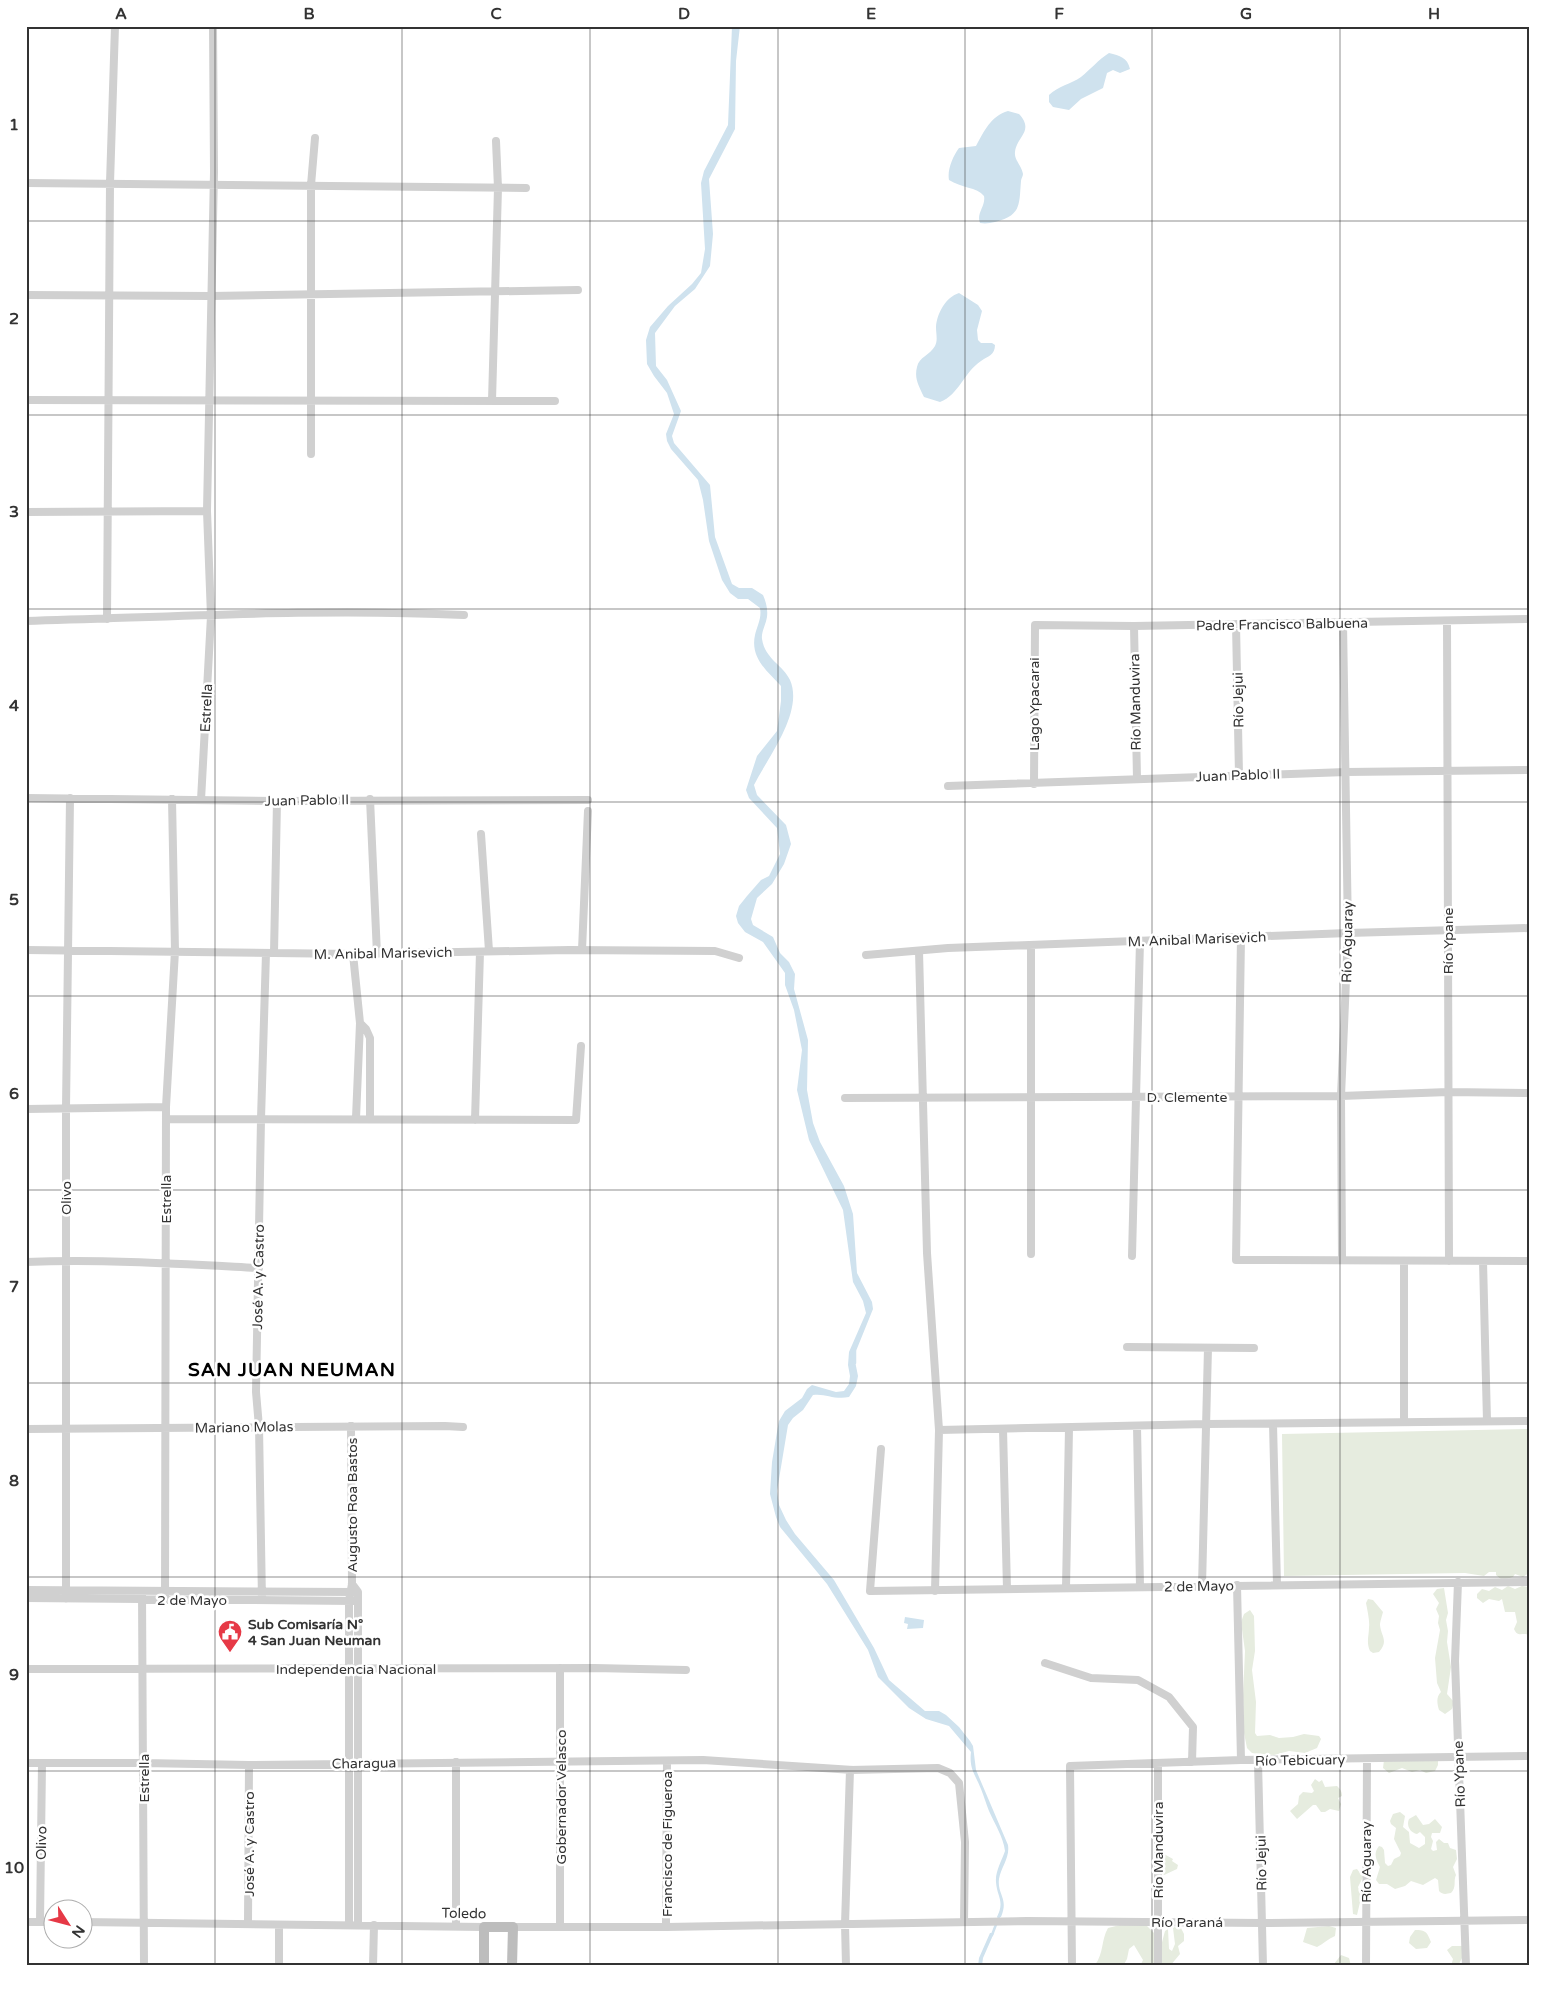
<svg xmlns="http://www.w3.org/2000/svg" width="1555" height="1992" viewBox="0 0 1555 1992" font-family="'Varela Round',sans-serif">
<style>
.green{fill:#e6ecdf}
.water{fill:#cfe2ee}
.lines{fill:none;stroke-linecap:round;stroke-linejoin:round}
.stream{stroke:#cfe2ee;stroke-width:2.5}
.minor{stroke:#d0d0d0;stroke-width:8}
.secondary{stroke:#bdbdbd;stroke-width:10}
.grid{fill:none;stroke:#333;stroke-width:1;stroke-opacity:0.55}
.labels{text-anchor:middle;stroke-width:5;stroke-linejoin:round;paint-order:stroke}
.street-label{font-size:14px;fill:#333;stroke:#fff}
.poi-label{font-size:14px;font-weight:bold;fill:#333;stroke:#fff;text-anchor:start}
.district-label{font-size:19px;font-weight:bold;letter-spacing:1px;fill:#000;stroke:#fff}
.neatline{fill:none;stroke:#333;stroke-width:2}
.grid-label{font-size:16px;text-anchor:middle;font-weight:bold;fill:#333}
</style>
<rect width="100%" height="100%" fill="#fff"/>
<!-- green -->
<path class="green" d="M1529,1429v144l-6,4 -8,-3 -2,3 -11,3 -6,-5v-3h-7l-5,4 -19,-3 -181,3 -2,-142z
M1508,1586l7,3 7,-3 7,1v48c-7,-3 -11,3 -15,-6l3,-7 -2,-10h-10l-3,-13 -3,2 -10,-2 -6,4 -6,-5v-4l5,-5 7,2 6,-4 7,3z
M1444,1588l4,25 -2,7 2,11 -1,11 4,25 -4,27 7,8 -2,7 -7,5 -6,-4c-2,-7 -3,-13 2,-18l-4,-9 -2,-25 5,-28 -2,-7 1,-7 -3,-7 3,-6 -6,-9 4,-5z
M1368,1599l5,1 10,12c-1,4 -3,10 -3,13 1,11 9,16 -1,27l-6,1 -3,-2c-4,-9 -1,-15 -1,-24 1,-5 -2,-19 -3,-24z
M1250,1610l4,6 1,35 -3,19 4,32 -1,31 2,3 13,-1 9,3 14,-1 11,-3 15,2 2,3 -4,9 -12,5 -16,-2 -15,4 -15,-1 -7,-1 -5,-5 -3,-15 -1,-38 2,-44 -4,-29 3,-8z
M1384,1760h54v5l-3,6 -9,2 -6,-3 -8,2 -10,-4 -13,5 -6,-5z
M1315,1779l4,3 3,-2 3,7 12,-1c3,3 5,5 5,10l-4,2 3,6 -2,7 -9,-2 -5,3h-4l-5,-7h-3l-16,14 -7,-8 8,-7 1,-8 4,-4 9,1 2,-2 -3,-6z
M1400,1812l5,4 -2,11 6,5 1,11 9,5 6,-4v-7l-5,-5 -3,2c-7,-1 -11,-9 -8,-15l7,-4 7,10 6,-1 6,-5 7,8 -2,6h-8l-1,4 2,4 -2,8 2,2 4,-1 -1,-8 3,-3 5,4h4l2,5 6,2 1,9 -4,8 3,8c-3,6 1,12 -5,18 -5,1 -8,2 -12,-2l-1,-11 -3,-2 -12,7 -12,-4 -6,5 -10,3 -8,-5h-8l-3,-4 4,-13c-4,-7 -7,-14 -1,-21l3,1 2,3 1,13 3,3 3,-1 3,-6 6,-3 1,-3 -7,-14 2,-11 -5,-4 -1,-3 3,-7z
M1164,1854l9,5 -1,2 6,4 -1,4 -13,6 -4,-7z
M1357,1869l6,8 -5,10 3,11 -4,17 -4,-1 -3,-37 3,-7z
M1179,1924l5,10v7l-6,5 2,8 -10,12h-14l-1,-7 -1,7h-14l3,-6 -9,-15 -5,4 -2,10 -4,7 -28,-1c9,-12 6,-25 13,-37l12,-3h26l8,8 7,13 4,-15 3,-2 1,20 3,2 3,-7 -2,-16z
M1329,1926l7,2 -1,8c-7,3 -12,8 -18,11l-14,-5 4,-14z
M1415,1930c11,0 12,2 16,12l-4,6 -11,1 -7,-6 1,-6z
M1452,1946h10l1,10 -5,10h-7l2,-7 -6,-9z
M1341,1955l8,3 2,8h-29l4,-2h8z"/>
<!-- water -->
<path class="water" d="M732,26h8l-4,35 -1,68 -26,50 4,55 -3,32 -15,23 -20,17 -20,27 1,33 11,14 14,31 -9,25 2,7 36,42 5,52 17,47 7,4h13l11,7c3,7 5,14 4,22 -1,7 -6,15 -5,22 3,20 21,26 28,41 14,32 -22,77 -36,105l3,10 29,30 5,19 -7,20 -12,20 -15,14 -6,21 2,6 20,12 7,16 9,9 6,12 -1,15 14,51 -1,50 6,33 7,19 24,44 9,28 4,59 15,29 1,7 -19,47 4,20 -2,10 -7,11c-15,3 -24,-4 -36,-2l-10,15 -10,8 -5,7 -11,66 2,14 7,15 9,14 39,46 40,68 15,32 36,31h14l7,4 13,12 11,14 3,5 3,24 32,75c2,13 -7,22 -9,34 -2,16 10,19 2,38h-4c8,-16 0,-20 -1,-35 -1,-10 6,-22 9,-31 -2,-15 -10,-26 -16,-40 -3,-7 -5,-15 -8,-22 -6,-15 -12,-20 -10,-37l-22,-26 -23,-7 -17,-11 -31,-31 -10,-27 -41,-66 -47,-57 -4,-10 -6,-23 2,-32 5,-30 2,-11 6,-10 17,-13 5,-9 5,-4 24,7 8,-1 5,-7 1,-8 -2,-11 1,-13 17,-39 -3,-12 -10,-19 -10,-72 -34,-70 -12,-50 5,-40 -8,-40 -9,-25v-12l-22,-31 -18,-10 -7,-9 -2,-7 3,-10 8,-10 14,-16 8,-4 11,-22 -3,-26 -28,-30 -3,-8 11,-34 20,-25 4,-30v-15c-14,-15 -31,-28 -26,-51 2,-9 7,-17 5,-27l-12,-9h-10l-8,-6 -8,-13 -13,-39 -6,-41 -5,-20 -27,-31 -4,-8 -1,-7 8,-20 -7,-21 -13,-17 -7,-12 -1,-24 4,-13 18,-21 24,-22 9,-11 4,-24 -4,-66 3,-12 24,-46z
M1109,53c11,3 18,4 21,16l-10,4 -7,-3 -6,3 -4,15 -22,11 -12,11 -16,-3 -4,-5v-7c9,-9 22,-11 32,-18 10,-8 17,-17 28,-24z
M1008,111l11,3c16,17 -3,23 -4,38 -1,8 7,14 8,22 0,2 -2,5 -2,7 -2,23 1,34 -26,41 -5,1 -9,2 -15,1 -4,-10 6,-17 4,-27 -7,-9 -23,-8 -35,-16 -2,-10 4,-24 10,-32l17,-2c8,-15 15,-30 32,-35z
M959,293l19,12 4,6 -5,19 1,10 3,3h11l3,2c0,10 -7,11 -14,16 -17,11 -22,34 -41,41l-16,-5c-5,-11 -10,-18 -7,-30 2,-10 13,-12 18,-21 3,-6 1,-12 1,-19 1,-14 10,-30 23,-34z
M905,1617l19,3 -1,8 -16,1 1,-5 -4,-1z
M990,1933h4l-11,25 -1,8h-4l1,-8z"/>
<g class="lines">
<!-- stream -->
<path class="stream" d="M855,1351v12
M992,1935l8,-21"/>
<!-- minor -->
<path class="minor" d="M26,183l500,5
M26,295l185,1 367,-6
M26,400l529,1
M492,401l6,-213 -2,-47
M311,454v-269l4,-47
M26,512l181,-1
M107,619l3,-436 5,-157
M26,621c146,-4 292,-13 438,-6
M1447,621l2,640
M1236,624l3,151
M1134,626l3,153
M1034,784l1,-159 99,1 395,-7
M948,786l398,-14 183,-2
M26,798l251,3 311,-1
M370,799l7,155
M201,800l10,-184 -4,-105 7,-339 -1,-146
M481,834l8,117
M1241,937l-5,323 293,1
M1031,945v309
M26,950l327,4 216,-4 146,1 24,7
M582,950l6,-139
M919,951l8,302 12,177 -4,161
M274,953l3,-152
M353,954l7,69
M866,955l82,-7 400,-15 181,-5
M845,1098l496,-2 107,-4 81,1
M26,1109l140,-2
M356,1118l4,-95 6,6 4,9v81
M166,1119l410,1 5,-74
M475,1120l5,-168
M1132,1256l8,-315
M1342,1260l-1,-164 7,-163 -5,-310
M1404,1261v161
M1483,1261l4,160
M26,1262c78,-3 156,2 233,6
M1127,1347l127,1
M1273,1424l4,161
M1137,1426l3,161
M26,1429l419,-3 18,1
M1003,1429l4,160
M939,1430l267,-6 323,-3
M881,1449l-11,142 659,-9
M1458,1582l-3,79 11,305
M352,1584l6,8v333
M1237,1585l4,175
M1202,1586l6,-238
M1066,1588l3,-160
M26,1590l328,2
M142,1591l2,375
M26,1598l328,3
M66,1599v-491l4,-310
M165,1599l1,-492 9,-156 -3,-152
M262,1600l-3,-173 -3,-35 5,-273 5,-166
M1045,1663l46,15 47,2 31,17 24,30 -1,35
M26,1669l568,-1 92,2
M1258,1761l5,205
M456,1762v164
M26,1763h118l105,2 454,-5 150,10
M1158,1763v203
M26,1922h26
M40,1922l2,-159
M82,1922l402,5
M248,1923l1,-158
M349,1924v-323l3,-17 -1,-158
M513,1927h153l361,-6 235,2 267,-3
M560,1927v-259
M666,1927l1,-166
M279,1966v-41
M373,1966l1,-41
M846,1966l-1,-42 5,-154 88,-2 12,5 9,10 6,59 -1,80
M1072,1966l-2,-200 171,-6 288,-4
M1366,1966l1,-207"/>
<!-- secondary -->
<path class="secondary" d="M484,1966v-39h29l-1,39"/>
</g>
<!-- grid -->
<path class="grid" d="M215,26v1940M402,26v1940M590,26v1940M778,26v1940M965,26v1940M1152,26v1940M1340,26v1940M26,221h1503M26,415h1503M26,609h1503M26,802h1503M26,996h1503M26,1190h1503M26,1383h1503M26,1577h1503M26,1771h1503"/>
<!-- icons -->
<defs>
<symbol id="civic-pin" viewBox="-11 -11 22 30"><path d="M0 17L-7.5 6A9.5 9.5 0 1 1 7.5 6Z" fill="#e63946" stroke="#fff"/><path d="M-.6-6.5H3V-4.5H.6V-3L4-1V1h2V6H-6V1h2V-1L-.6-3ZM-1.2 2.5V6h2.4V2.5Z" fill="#fff"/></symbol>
</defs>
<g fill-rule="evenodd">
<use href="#civic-pin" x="216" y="1618" width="28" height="38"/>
</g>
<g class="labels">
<!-- street labels -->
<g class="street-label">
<text transform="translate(1282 624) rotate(-1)" y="5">Padre Francisco Balbuena</text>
<text transform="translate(1238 700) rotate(-91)" y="5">Río Jejui</text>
<text transform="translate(1135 702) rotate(-91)" y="5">Río Manduvira</text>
<text transform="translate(1034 704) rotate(-90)" y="5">Lago Ypacarai</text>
<text transform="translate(206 708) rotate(-87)" y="5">Estrella</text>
<text transform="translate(1238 775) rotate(-2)" y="5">Juan Pablo II</text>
<text transform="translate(307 800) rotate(-1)" y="5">Juan Pablo II</text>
<text transform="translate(1197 939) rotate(-2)" y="5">M. Anibal Marisevich</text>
<text transform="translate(1448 941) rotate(-90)" y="5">Río Ypane</text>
<text transform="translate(1347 942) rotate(-89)" y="5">Río Aguaray</text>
<text transform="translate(383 953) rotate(-1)" y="5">M. Anibal Marisevich</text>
<text x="1187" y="1102">D. Clemente</text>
<text transform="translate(66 1198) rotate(-90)" y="5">Olivo</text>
<text transform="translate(166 1199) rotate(-90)" y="5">Estrella</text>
<text transform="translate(258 1277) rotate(-89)" y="5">José A. y Castro</text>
<text transform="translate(244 1427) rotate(-1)" y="5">Mariano Molas</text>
<text transform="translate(352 1505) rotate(-90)" y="5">Augusto Roa Bastos</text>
<text transform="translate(1199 1586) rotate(-1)" y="5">2 de Mayo</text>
<text x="192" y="1605">2 de Mayo</text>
<text x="356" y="1674">Independencia Nacional</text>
<text transform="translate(1300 1760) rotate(-1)" y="5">Río Tebicuary</text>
<text transform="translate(364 1763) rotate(-1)" y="5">Charagua</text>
<text transform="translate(1459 1774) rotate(-92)" y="5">Río Ypane</text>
<text transform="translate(144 1778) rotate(-90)" y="5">Estrella</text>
<text transform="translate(561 1797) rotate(-90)" y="5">Gobernador Velasco</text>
<text transform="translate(41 1843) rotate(-89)" y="5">Olivo</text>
<text transform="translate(249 1844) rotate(-90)" y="5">José A. y Castro</text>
<text transform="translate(667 1844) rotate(-90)" y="5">Francisco de Figueroa</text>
<text transform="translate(1158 1850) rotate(-90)" y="5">Río Manduvira</text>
<text transform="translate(1366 1862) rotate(-90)" y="5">Río Aguaray</text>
<text transform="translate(1261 1863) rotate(-91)" y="5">Río Jejui</text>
<text transform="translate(464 1913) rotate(1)" y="5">Toledo</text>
<text x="1187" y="1927">Río Paraná</text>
</g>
<!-- poi labels -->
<g class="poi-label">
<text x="248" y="1629">Sub Comisaría N°<tspan x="248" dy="16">4 San Juan Neuman</tspan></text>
</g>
<!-- district labels -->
<g class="district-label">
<text x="292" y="1376">SAN JUAN NEUMAN</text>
</g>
</g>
<!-- border -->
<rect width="1555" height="1992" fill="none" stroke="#ffffff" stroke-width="55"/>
<!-- north arrow -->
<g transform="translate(68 1924) rotate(126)"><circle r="24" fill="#ffffff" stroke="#adadad"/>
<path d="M0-4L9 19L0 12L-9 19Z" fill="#e63946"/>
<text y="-8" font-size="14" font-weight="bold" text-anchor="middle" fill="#333333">N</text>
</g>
<rect x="28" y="28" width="1500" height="1936" class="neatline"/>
<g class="grid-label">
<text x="121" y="19">A</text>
<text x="309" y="19">B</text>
<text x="496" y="19">C</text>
<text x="684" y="19">D</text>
<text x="871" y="19">E</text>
<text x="1059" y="19">F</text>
<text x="1246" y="19">G</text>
<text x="1434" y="19">H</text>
<text x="14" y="130">1</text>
<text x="14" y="324">2</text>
<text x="14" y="517">3</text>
<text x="14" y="711">4</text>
<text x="14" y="905">5</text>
<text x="14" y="1099">6</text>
<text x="14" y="1292">7</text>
<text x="14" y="1486">8</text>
<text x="14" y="1680">9</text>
<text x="14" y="1873">10</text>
</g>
</svg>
